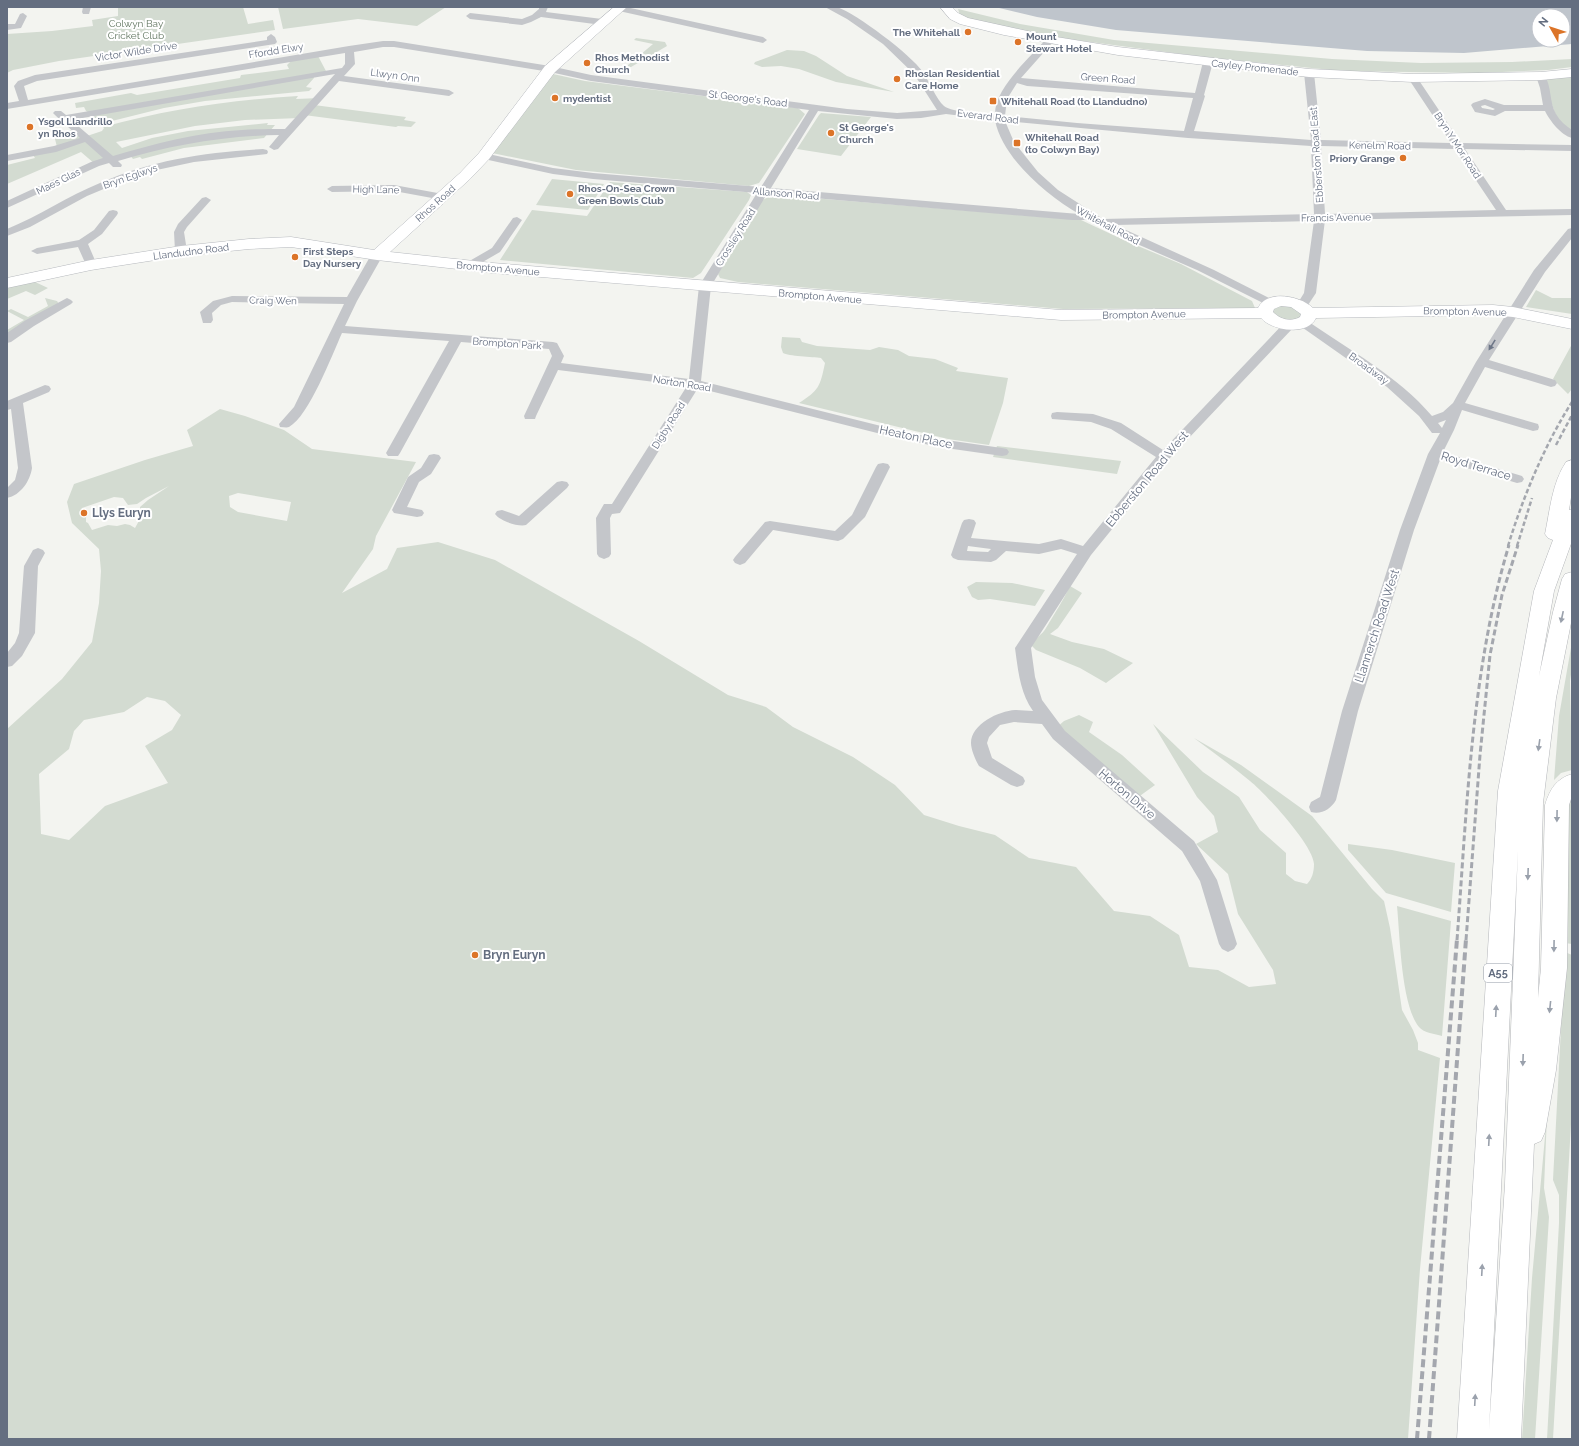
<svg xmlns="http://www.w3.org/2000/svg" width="1579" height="1446" viewBox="0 0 1579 1446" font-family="Raleway,sans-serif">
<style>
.green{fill:#d3dbd1;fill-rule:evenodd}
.water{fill:#bfc5cc;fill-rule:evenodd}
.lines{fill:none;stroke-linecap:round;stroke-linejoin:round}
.secondary-casing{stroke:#b6b9be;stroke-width:1}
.highway-casing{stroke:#b4b6ba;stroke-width:1}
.street{fill:#c4c6ca;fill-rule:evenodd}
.secondary{fill:#fff;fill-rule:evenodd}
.highway{fill:#fff;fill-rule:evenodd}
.rail-far2{stroke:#a4a7ae;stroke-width:2.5;stroke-dasharray:4.5 2.5;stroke-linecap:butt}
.rail-far1{stroke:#a4a7ae;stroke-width:3;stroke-dasharray:6 3;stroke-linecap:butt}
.rail{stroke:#a4a7ae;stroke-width:4;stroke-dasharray:8 4;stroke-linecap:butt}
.oneway{fill:#6e7787}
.oneway2{fill:#9aa1ac}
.poi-dot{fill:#dc7428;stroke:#fff;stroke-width:1.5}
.labels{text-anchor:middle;stroke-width:4;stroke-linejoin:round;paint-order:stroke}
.far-park-label{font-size:10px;fill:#637762;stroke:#fff}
.far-poi-label{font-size:10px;font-weight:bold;fill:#646e80;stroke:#fff;text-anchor:start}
.far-street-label{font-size:10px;fill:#646e80;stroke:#fff}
.shield{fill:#fff;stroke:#929aa6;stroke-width:1}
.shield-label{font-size:11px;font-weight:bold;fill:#646e80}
.street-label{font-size:12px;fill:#646e80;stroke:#fff}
.poi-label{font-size:12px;font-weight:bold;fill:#646e80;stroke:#fff;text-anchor:start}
</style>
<rect width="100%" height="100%" fill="#f3f4f0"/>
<!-- green -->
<path class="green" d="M118,7h125l5,17 25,-4 2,10 -216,31 -46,9 -6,3v-39l45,-3 41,-5 -1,-6 26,-4z
M278,7h168l-29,19 -59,-7 -75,10z
M958,9l62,15 94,16 218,19 89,4 91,-1 60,-3v8l-24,3 -70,3 -137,-2 -137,-14 -136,-18 -96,-19 -12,-5z
M636,38l29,4 2,4 -36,21h-3v-2l25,-21 -19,-4z
M787,50l17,1 12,5 31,20 47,16 -58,-10 -37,-13 -18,-3 -19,1 -8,-3 1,-2z
M317,54l10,19 -13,2v3l-8,9 6,1 -3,3 -104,10 -41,7 -64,16 -10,-11 -4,-2 -2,-4 -8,1 -1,-5 56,-10 6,2 103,-17 1,-3 48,-6 -2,-4 7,-7z
M1572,73v62l-12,-9 -19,-50z
M553,74l32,7 213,27 7,6 -46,69 -10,3 -173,-16 -84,-17z
M298,96l-2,3 24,-1 -6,7 92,12 -2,3 12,2 -5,5 -13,-1 -2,1 -92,-12 -4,3 -55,2 -50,6 -79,16 6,6 30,-10 36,-7 80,-8 -1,2h8l-11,13 -80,10 -42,11 -2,-2 -7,2 -4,-5 -34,10 -14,-12 -74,32v-19l28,-7 -2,-3 24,-8 -3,-12 21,-6 9,8 18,-6 2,-3 -1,-1c65,-18 127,-27 195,-31z
M821,113l50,4 -30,39 -44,-7 22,-34z
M552,179l52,5 -16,26 -52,-5z
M610,182l137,10 4,3 -2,5 -48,73 -8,5 -193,-18 32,-50 55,6z
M781,195l19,2 281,23 45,21 55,23 71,37 3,7 -192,1 -325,-27 -18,-4 -2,-4 43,-73 9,-5z
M33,281l15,7 -13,7 -9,-4 -19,8v-12z
M1536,290l16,8h20v16l-46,-7z
M45,298l12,3 2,3 -52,30v-4l17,-10 -17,-9 4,-2 17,8 20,-11z
M1280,305l13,1 11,10 -13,6 -18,-7 -1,-6z
M782,337l18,1 2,4 15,4 53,4 9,-3 19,3 11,6 26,3 23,9 -2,3 52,7 -5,25 -14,42 -41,-6 -149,-36c20,-13 21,-16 26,-40l-4,-5c-8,-1 -33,-2 -38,-5l-2,-6z
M1572,344v45l-4,5 -15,-15z
M220,409l25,7 39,14 28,19 104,13 -40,74 -3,13 -31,44 45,-24 10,-21 41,-6 57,18 144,81 89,54 38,12 27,20 60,30 42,28 29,30 35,11 36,9 34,23 47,9 38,44 36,5 29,19 10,32 29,3 31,17 27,-3 -3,-14 -35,-56 -10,-40 -32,-30 22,-12 -4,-16 -17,-19 -44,-73 50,48 36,25 21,33 26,23v21l9,7 12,3c5,-5 7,-12 7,-20 -1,-19 -49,-71 -64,-83 -18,-15 -37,-29 -56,-43l47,27 71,51 60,73 12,12 6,27 12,82 11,20 5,13v7l22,8 -20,211 -12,170h-1401v-710l55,-50 30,-37 7,-39 2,-32 -2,-22 -27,-26 -5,-21 7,-18 71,-24 48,-14 -6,-16zM169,486l-21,14 -8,7v12l-5,9 -5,-3 -5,-1 -8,2 -9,-1 -16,5 -4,-7 -2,-1v-6l-6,-5 2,-3 32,-11 9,1 5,7 9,-1 9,-6zM238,493l53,9 -4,19 -49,-9 -8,-5 -1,-11zM147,697l18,4 16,14 -9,15 -27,16 23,37 -63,23 -36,34 -28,-6 -2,-60 30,-25 5,-18 10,-11 40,-8z
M997,446l124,15 -4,13 -124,-17z
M976,582l36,1 33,7 -10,16 -45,-7 -12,1 -6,-3 -5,-10z
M1070,586l12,7 -24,35 -8,6 22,8 32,7 29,14 -27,20 -26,-15 -44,-18 -5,-5c4,-7 11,-10 15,-17 8,-14 17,-27 24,-42z
M1572,642v26l-2,13 2,89 -11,3 -7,7 5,-64z
M1079,715l14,7 -4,10 33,23 33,30 -18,13 -81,-70 8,-7z
M1572,793v151l-7,-1 1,-139z
M1348,844l44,6 63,13 -4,49 -65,-19 -38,-43z
M1397,906l54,15 -9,115c-7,-2 -18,-3 -23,-9 -18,-22 -19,-91 -22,-121z
M1565,952l7,3v152l-19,332h-6l12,-216v-28l-6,-15z
M1547,1115l-3,73 5,29 -14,222h-13l10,-161z"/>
<!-- water -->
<path class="water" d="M995,7h577v37l-108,9 -97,-2 -251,-21 -79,-13zM1539,16h24v24h-24z"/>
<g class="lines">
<defs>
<path id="secondary" d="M614,7h13l-72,65 -66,87 -19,20 -80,73 103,11 568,47 197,-2c9,-19 43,-12 55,0l180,-3 20,2 59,12v10l-59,-12 -20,-2 -177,3c-8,18 -44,13 -55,0l-200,2 -568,-47 -116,-13 -86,-13 -42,2 -68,7 -90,14 -84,18v-10l84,-18 90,-14 68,-7 42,-2 83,13 86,-77 19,-20 66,-87zM1281,306l10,1 10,7 -1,3c-9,5 -19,3 -27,-5l1,-3z
M940,7h12l6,6 10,5 82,18 68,11 191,22 104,5 128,-2 31,-3v8l-31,3 -128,2 -104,-5 -191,-22 -114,-20 -44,-11 -10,-5z"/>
<path id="highway" d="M1572,460v31l-3,19 3,-1v32l-18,50 -15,85 14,-64 9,-33 3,-5 7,-2v46l-16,80 -13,105 -5,195 3,-30 4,-163c5,-16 11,-26 27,-31v22l-3,9 -2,163 -11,102 -11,62 -4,9 -7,3 -13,295h-64l41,-648 36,-200 19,-51 -5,-2 -3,-4c5,-24 7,-51 21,-72zM1518,850l-13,334 -16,246z"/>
</defs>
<!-- secondary casing -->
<use href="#secondary" class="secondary-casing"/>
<!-- highway casing -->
<use href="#highway" class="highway-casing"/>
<!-- street -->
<path class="street" d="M83,7h8l-2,7h-6l-1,-2z
M539,7h9l-2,5 56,7 4,3 -4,3 -61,-8 -10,5 -9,3 -52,-6 -4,-3 4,-3 52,6 10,-4 7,-6z
M615,7h11l137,30 4,3 -4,3 -144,-32 -3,-1z
M825,7c4,0 8,-1 12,0 20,7 73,47 86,65 6,9 13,27 21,34 9,7 38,7 51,8 0,-27 35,-56 52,-76l3,-1 4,3 -1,2 -32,36 174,15 8,-31 5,-3 3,1 2,2 -9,33 1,1 -11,35 117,9 -7,-67 5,-3 5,3 7,67 130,3 -43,-65 5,-3 3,1 45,67 111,2v6l-107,-2 41,61 66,-1v6l-247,5 -9,73 -10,15h-8l-2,-2 8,-13 10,-72 -199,4 99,45 61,31 2,2 -2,2 -4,2 -74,-37 -76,-33 -31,-17h-18l-305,-26 -56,92 -10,95 196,49 42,9 63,9 5,1 2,3 -2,3 -5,1 -63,-9 -42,-9 -199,-50 -78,125 -8,1 -2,4 1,36 -2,3 -5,2 -5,-2 -2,-3 -1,-36 8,-14h8l75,-118 -129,-16 -22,46 -1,3h-10l-1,-3 28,-60 -3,-7 -88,-7 -61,111 -2,3h-10l-2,-3 63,-112 -107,-8c-10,22 -33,83 -53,94 -2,1 -6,0 -9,0l-1,-3 15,-17 50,-103 -112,-2 -11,3 -9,8 1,7 -2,3h-8l-3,-11 13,-11 19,-5 115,1 24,-42 6,-3 6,3 -26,46 -12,25 208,16 4,1 7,13 -3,7 128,16 10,-93 58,-93 -164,-14 -40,-5 -69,-15 -5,-3 5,-3 69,15 40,5 168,14 48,-77 -218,-29 -41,-9 -156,-25h-11l-29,5 1,12 -11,12 105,14 5,3 -5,3 -110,-15 -61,68 -4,1 -5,-3 10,-12c-56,1 -107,10 -161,26l4,4 -1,2h-8l-4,-4 -10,3 -92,42v-7l84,-39 12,-4 -18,-16 -29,10 -49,9v-6l47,-9 26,-8 -25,-23 -2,-2 2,-2h6l5,4 276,-47 3,-4v-11l-338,56v-6l12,-2 -5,-15 4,-5 17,-6 232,-35v-3l4,-3 4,3 2,5 -2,2 -238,37 -13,5 4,14 321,-54 34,-5h11l156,25 41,9 256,34 50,4 40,-3 -23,-36 -31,-30 -36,-25zM335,74l-50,55c-14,0 -29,0 -43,1 -44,2 -88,14 -129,26l-42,-36zM1017,83l10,3 166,12 -9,33 -107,-8 -72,-7 2,-17zM818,111l79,8 24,-1 25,-4 49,6c7,38 52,75 84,94l-308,-26zM1005,121l183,17 123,8 3,68 -211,5 -45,-29 -20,-18 -24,-30zM1321,146l134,3 41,61 -171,4z
M23,13l4,3 -6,12 -14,2v-6h8l5,-10z
M1541,73l3,1c8,12 5,28 12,40 4,7 10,12 16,16v8c-11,-3 -22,-17 -27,-27h-40l-10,5 -20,-4 -4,-7 2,-2 12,-4 19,6h39l-3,-17 -4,-12zM1485,105l10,4 -2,1 -11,-2 -1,-2z
M263,149l4,1 1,2 -1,2 -73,8 -42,9 -22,7 -43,18 -57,31 -23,9v-7c32,-13 61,-33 93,-46 51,-23 107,-31 163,-34z
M394,185l49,9 5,3 -5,3 -49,-9 -62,1 -5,-3 5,-3z
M206,197l5,3 -24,27 -3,5 3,19 -6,3 -4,-1 -2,-2 -1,-19 4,-8 24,-26z
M113,210l4,1 1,2 -1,2 -15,19 -14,10 9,21 -2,2h-8l-9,-20 -41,7 -6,-3 6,-3 42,-8 15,-10 15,-19z
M517,217l5,3 -22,32 -26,15h-8l-2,-2 2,-2 26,-15 21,-30z
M1572,228v10l-27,34 -56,88 66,20 2,3 -2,3 -4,1 -66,-20 -20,36 73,21 1,3 -1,3 -5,1 -71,-21 -8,20 -11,22 79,24 2,3 -2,3 -5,1 -77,-23 -26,70 -56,181 -22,89c-5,9 -15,15 -25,12l-2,-5 2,-5 9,-5 22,-86 58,-181 28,-76 12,-21h-8l-13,-17 -32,-29 -91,-64 2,-3h8c43,30 92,56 126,96l11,-4 10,-9 23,-41 58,-92 34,-41zM1446,420l-4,8 -4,-5z
M67,298l4,2 2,2 -2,2 -37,22 -23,16 -4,1v-10l19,-13z
M1289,321l4,1 2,3 -2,3 -124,131 -78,96 -60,93 4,29 7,23 23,31 129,110 23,39 20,64 -3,5 -6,3 -6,-3 -3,-5 -19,-63 -18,-30 -129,-112 -11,-15 -28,-2 -14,3 -11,12 -2,6 5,15 31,19 2,4 -2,4 -6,2 -6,-2 -32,-19c-3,-5 -8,-16 -8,-23 0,-19 28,-32 44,-33 6,0 12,1 18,1 -13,-18 -15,-41 -18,-63l62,-94 -16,-5 -22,5 -33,-3 -10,9 -5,2 -33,-2 -5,-2 -2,-3 11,-32 2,-3 5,-1 5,1 2,3 -5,15 68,6 22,-5 22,7 73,-89 -45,-28 -20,-7 -39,-3 -1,-3 1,-3 5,-1 36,2 28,9 42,27 122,-128zM968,546l23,3 -3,3 -21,-1z
M45,385l4,1 2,3 -2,3 -26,11 9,65c-2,13 -11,27 -25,30v-10l8,-8 3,-12 -7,-59 -4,1v-9z
M434,454l5,1 2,3 -10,16 -12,8 -12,25 15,3 2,3 -2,3 -5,1 -23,-4 -2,-3 16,-33 13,-9 8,-13z
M883,463l5,1 2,3 -25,50 -22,22 -5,2 -65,-11 -28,33 -5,2 -5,-2 -2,-3 2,-3 30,-35 5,-1 65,10 17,-16 24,-48 2,-3z
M562,481l5,1 2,3 -2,3 -41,37c-8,2 -26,-4 -31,-11l2,-3 5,-1 17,6 38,-34z
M38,548l5,2 2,3 -7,13 -3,67 -13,23 -10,10 -5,1v-14l8,-10 4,-10 5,-67 9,-16z"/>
<!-- secondary -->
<use href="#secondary" class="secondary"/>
<!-- highway -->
<use href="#highway" class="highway"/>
<!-- rail-far2 -->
<path class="rail-far2" d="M1556,445l16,-30
M1508,546c15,-49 37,-102 64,-144
M1517,546l15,-48"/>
<!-- rail-far1 -->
<path class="rail-far1" d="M1457,940c10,-131 14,-269 52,-395
M1466,940l14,-185 10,-100 12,-60 16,-50"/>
<!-- rail -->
<path class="rail" d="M1417,1439l40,-500
M1429,1439l37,-500"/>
</g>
<!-- one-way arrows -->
<defs><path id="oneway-solid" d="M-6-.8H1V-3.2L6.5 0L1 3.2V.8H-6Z"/></defs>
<use class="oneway" href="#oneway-solid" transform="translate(1492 345) rotate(122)"/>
<g class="oneway2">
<use href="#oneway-solid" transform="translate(1562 617) rotate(102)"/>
<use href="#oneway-solid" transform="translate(1539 745) rotate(98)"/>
<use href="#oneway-solid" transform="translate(1557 816) rotate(91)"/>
<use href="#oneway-solid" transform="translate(1528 874) rotate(92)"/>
<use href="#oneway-solid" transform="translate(1554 946) rotate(91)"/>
<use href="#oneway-solid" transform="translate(1550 1007) rotate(96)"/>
<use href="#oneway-solid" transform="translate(1496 1011) rotate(-87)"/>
<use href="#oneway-solid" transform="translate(1523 1060) rotate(92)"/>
<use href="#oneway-solid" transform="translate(1489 1140) rotate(-87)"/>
<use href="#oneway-solid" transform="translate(1482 1270) rotate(-87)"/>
<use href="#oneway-solid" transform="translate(1475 1400) rotate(-87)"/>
</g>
<!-- markers -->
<g class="poi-dot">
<circle cx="968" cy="32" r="4"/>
<circle cx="1018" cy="42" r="4"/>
<circle cx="587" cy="63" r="4"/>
<circle cx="897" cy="79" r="4"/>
<circle cx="555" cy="98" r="4"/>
<rect x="989" y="97" width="8" height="8" rx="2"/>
<circle cx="30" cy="127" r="4"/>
<circle cx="831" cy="133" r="4"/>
<rect x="1013" y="139" width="8" height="8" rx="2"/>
<circle cx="1403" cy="158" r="4"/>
<circle cx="570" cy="194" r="4"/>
<circle cx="295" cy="257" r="4"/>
<circle cx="84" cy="513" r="4"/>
<circle cx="475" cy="955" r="4"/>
</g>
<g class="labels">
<!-- far-park labels -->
<g class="far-park-label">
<text x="136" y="27">Colwyn Bay<tspan x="136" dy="12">Cricket Club</tspan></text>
</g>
<!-- far-poi labels -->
<g class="far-poi-label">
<text x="960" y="36" text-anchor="end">The Whitehall</text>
<text x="1026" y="40">Mount<tspan x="1026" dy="12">Stewart Hotel</tspan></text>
<text x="595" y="61">Rhos Methodist<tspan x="595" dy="12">Church</tspan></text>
<text x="905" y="77">Rhoslan Residential<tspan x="905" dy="12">Care Home</tspan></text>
<text x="563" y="102">mydentist</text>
<text x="1001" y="105">Whitehall Road (to Llandudno)</text>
<text x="38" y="125">Ysgol Llandrillo<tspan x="38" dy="12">yn Rhos</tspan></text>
<text x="839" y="131">St George's<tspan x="839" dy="12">Church</tspan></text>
<text x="1025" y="141">Whitehall Road<tspan x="1025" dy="12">(to Colwyn Bay)</tspan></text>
<text x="1395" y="162" text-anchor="end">Priory Grange</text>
<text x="578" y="192">Rhos-On-Sea Crown<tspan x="578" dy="12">Green Bowls Club</tspan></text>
<text x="303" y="255">First Steps<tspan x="303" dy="12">Day Nursery</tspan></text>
</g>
<!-- far-street labels -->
<g class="far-street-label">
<text transform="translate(276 50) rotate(-9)" y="4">Ffordd Elwy</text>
<text transform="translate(136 51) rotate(-9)" y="4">Victor Wilde Drive</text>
<text transform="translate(1255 67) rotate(6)" y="4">Cayley Promenade</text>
<text transform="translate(395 75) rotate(8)" y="4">Llwyn Onn</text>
<text transform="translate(1108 78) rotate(4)" y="4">Green Road</text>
<text transform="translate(748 98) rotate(7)" y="4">St George's Road</text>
<text transform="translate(988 116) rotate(7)" y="4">Everard Road</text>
<text transform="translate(1380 145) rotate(1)" y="4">Kenelm Road</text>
<text transform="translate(1458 145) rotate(57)" y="4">Bryn Y Mor Road</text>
<text transform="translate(1316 155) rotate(-94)" y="4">Ebberston Road East</text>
<text transform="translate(130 176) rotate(-19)" y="4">Bryn Eglwys</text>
<text transform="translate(58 181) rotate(-26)" y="4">Maes Glas</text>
<text transform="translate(376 189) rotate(1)" y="4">High Lane</text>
<text transform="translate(786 193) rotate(5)" y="4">Allanson Road</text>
<text transform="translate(435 203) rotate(-42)" y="4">Rhos Road</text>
<text transform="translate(1336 217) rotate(-1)" y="4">Francis Avenue</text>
<text transform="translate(1108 225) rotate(28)" y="4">Whitehall Road</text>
<text transform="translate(735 237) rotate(-58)" y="4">Crossley Road</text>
<text transform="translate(191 251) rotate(-7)" y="4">Llandudno Road</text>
<text transform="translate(498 268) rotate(5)" y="4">Brompton Avenue</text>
<text transform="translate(820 296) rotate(5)" y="4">Brompton Avenue</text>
<text transform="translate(273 300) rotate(1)" y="4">Craig Wen</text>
<text transform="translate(1465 311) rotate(1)" y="4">Brompton Avenue</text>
<text transform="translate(1144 314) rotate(-1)" y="4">Brompton Avenue</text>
<text transform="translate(507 343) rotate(4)" y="4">Brompton Park</text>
<text transform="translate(1369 368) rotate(36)" y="4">Broadway</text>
<text transform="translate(682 383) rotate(9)" y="4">Norton Road</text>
<text transform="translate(668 425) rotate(-58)" y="4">Digby Road</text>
</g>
<!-- shield labels -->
<rect class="shield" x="1484" y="964" width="28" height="18" rx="3"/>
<g class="shield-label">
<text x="1498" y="977">A55</text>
</g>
<!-- street labels -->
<g class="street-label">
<text transform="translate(916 437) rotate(12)" y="4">Heaton Place</text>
<text transform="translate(1476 466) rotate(17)" y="4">Royd Terrace</text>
<text transform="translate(1147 479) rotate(-50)" y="4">Ebberston Road West</text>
<text transform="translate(1377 626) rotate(-72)" y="4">Llannerch Road West</text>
<text transform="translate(1127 794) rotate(40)" y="4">Horton Drive</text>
</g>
<!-- poi labels -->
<g class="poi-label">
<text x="92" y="517">Llys Euryn</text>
<text x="483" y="959">Bryn Euryn</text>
</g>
</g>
<!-- border -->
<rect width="1579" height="1446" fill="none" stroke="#646e80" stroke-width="16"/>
<!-- north arrow -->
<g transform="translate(1551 28) rotate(309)"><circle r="19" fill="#ffffff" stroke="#c1c5cc"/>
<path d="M0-3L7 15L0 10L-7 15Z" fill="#dc7428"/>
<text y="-6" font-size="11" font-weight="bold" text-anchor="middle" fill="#646e80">N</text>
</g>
</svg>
